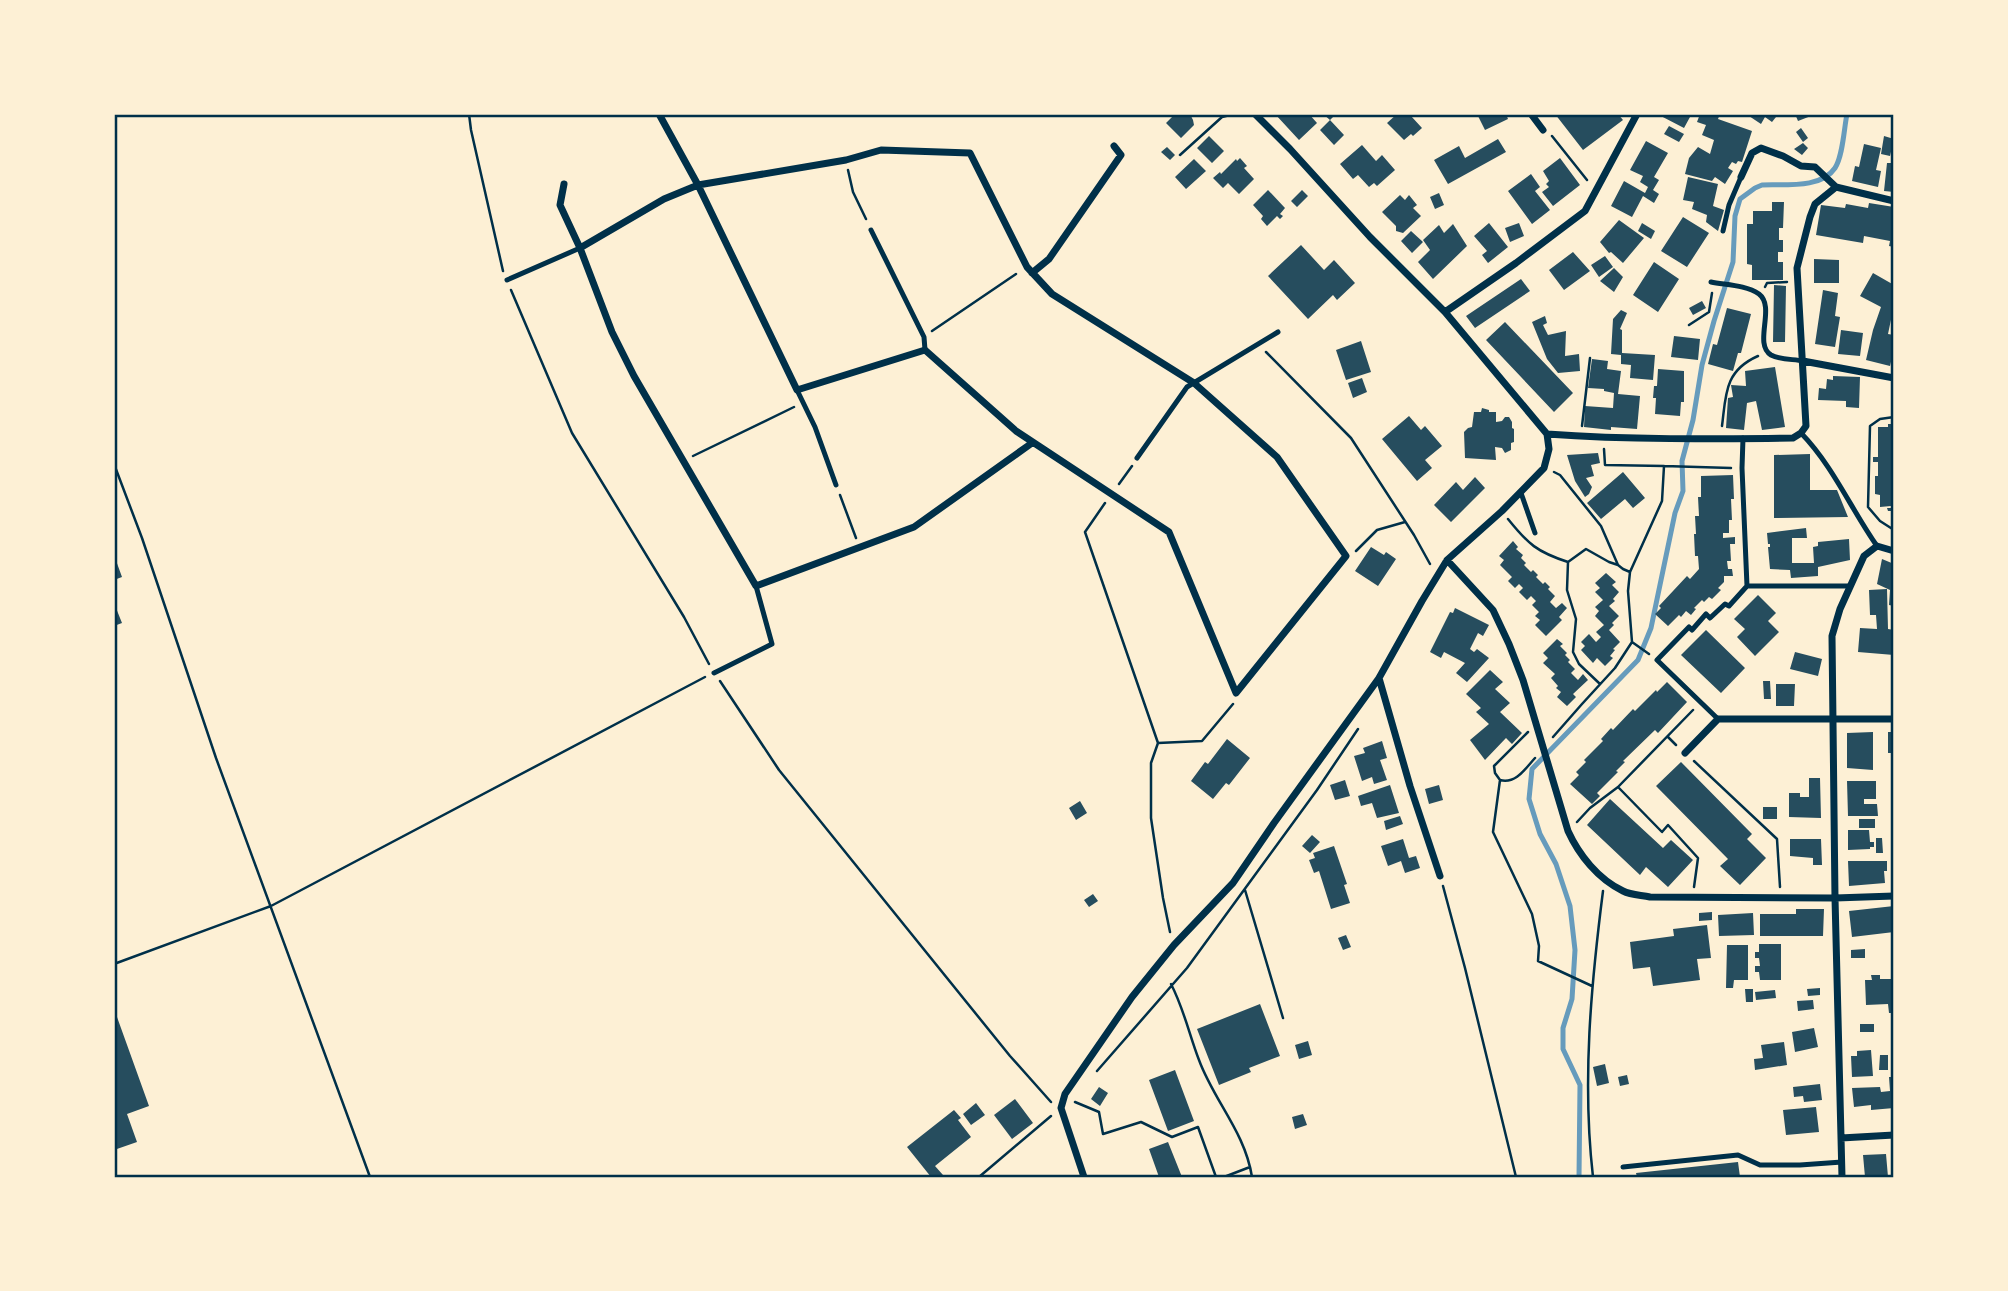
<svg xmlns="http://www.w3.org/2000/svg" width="2008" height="1291" viewBox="0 0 2008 1291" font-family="Literata,serif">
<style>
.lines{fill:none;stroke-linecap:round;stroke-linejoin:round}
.stream{stroke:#669bbc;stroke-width:5}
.building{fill:#264d5e}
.path{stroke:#003049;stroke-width:2.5}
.service{stroke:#003049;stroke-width:5}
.minor{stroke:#003049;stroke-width:7}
.neatline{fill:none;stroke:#003049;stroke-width:2.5}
</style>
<rect width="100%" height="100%" fill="#fdf0d5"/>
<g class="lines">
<!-- stream -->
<path class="stream" d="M1579,1177l1,-92 -17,-36v-21l9,-29 3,-49 -5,-44 -14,-42 -16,-30 -11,-35 3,-30 106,-109 13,-32 24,-115 8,-22 -1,-30 11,-41 9,-55 12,-44 19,-59 2,-46 5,-17 15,-11 7,-3c23,-1 59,4 73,-17 8,-12 9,-40 12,-54"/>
</g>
<!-- building -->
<path class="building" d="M1175,114h15l3,6 1,5 -13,13 -15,-15z
M1275,114h34l8,9 -18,17z
M1323,114h13l-6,6 14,15 -10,10 -14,-15 10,-10z
M1397,114h18l-4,2 11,12 -9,8 -2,-2 -7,6 -17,-17z
M1477,114h29l2,5 -23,11z
M1555,114h30l2,2 2,-2h29l5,6 -40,30z
M1657,114h26l7,3 -6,11z
M1700,114h20l-2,5 34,12 -10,31 -4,-1 -2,3 -4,-2 -4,6 5,3 -8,13 -10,-7 -3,4 -27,-7 4,-16 9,-11 12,7 4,-14 -12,-5 4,-10 -9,-3z
M1746,114h25l5,3 -4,5 -7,-5 -4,7z
M1795,114h21l-18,7z
M1669,126l15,8 -5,8 -15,-8z
M1801,128l7,10 -5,4 -7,-10z
M1209,136l15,15 -12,12 -15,-15z
M1884,136l10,3 -4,17 -9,-2z
M1498,139l8,13 -58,32 -14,-24 25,-14 6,12z
M1646,141l22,12 -14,24 5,3 -6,10 6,4 -5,9 -11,-7 -11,21 -21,-11 13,-25 21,12 3,-6 -8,-5 3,-6 -13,-6z
M1803,143l5,5 -6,7 -8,-6z
M1864,144l17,4 -5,22 5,1 -3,16 -26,-6 3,-15 4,1z
M1362,145l14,16 6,-6 13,15 -18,16 -3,-3 -5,4 -11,-12 -5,4 -13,-15z
M1167,147l8,8 -5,5 -9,-8z
M1240,158l7,8 -3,2 10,11 -15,15 -11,-11 -5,5 -10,-10 7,-6 1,2 15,-15 1,2z
M1560,158l20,27 -27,21 -11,-14 7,-5 -3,-3 3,-3 -6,-10z
M1194,159l12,12 -20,18 -11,-12z
M1887,163h7v29l-10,-1z
M1531,174l9,13 -5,4 15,19 -18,14 -24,-33z
M1688,177l30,7 -5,22 11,4 -6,21 -12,-9 1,-7 -15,-6 2,-7 -11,-2z
M1268,190l17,18 -5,6 3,2 -3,3 -3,-3 -10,10 -6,-7 2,-3 -10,-11z
M1302,190l6,6 -11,11 -6,-6z
M1439,193l5,12 -9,4 -5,-12z
M1400,195l5,5 4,-5 8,10 -4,3 8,8 -18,17 -7,-2v-5l-14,-14z
M1772,202h12l-1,26h-4v12h4v12h-5v10h5v18h-31v-15l-5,-1v-40h6v-13h19z
M1869,203l25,4v40l-5,-1 1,-5 -26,-5 -1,7 -47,-8 5,-30 24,3 1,-4 22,4z
M1683,217l26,16 -22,34 -26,-16z
M1619,220l25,18 -21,25 -12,-11 -2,1 -9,-11z
M1489,223l19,24 -20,16 -6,-8 5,-4 -13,-15z
M1519,223l5,13 -14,6 -5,-14z
M1642,223l13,8 -4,8 -13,-8z
M1453,224l14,22 -34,33 -15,-17 12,-12 -7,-10 16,-15 5,8z
M1411,231l12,11 -11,11 -11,-12z
M1301,245l23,25 10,-10 21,23 -18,17 -4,-5 -25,24 -40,-43z
M1573,252l17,19 -26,19 -15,-20z
M1605,256l8,11 -14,10 -8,-12z
M1814,259l25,1v23h-25z
M1654,262l25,17 -21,33 -25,-17z
M1614,268l9,9 -9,15 -14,-11z
M1873,273l21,12v26l-1,-1 -5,24 6,1v14l-4,17 -24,-6 7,-30 8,-23 -21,-11z
M1521,279l9,12 -55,37 -9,-12z
M1774,285l12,1 -1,56h-12z
M1823,290l15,3 -3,23 5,1 -5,30 -20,-3z
M1702,301l4,7 -13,7 -4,-7z
M1727,308l24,6 -10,39h-3l-5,18 -25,-7 5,-20 4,1z
M1621,310l6,3 -7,16 2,1v23l33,2 -2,25 -23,-2 1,-13 -10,-1v-9l-10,-1 2,-35z
M1545,316l2,7 -4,2 5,10 18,-4 -1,25 14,-2 1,17 -22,2 -11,-14 -15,-37z
M1505,322l68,71 -19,19 -68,-72z
M1841,330l22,3 -3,23 -22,-2z
M1674,336l26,3 -2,21 -27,-3z
M1361,341l10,31 -25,8 -10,-30z
M1592,359l16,2 -1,8 14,2 -3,23 22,2 -3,33 -26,-2v3l-27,-3 1,-21 28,2 1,-15 -10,-2v-2l-16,-1z
M1775,367l10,60 -23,3 -6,-29 -9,2 -3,27 -18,-2 2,-30 5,-1 -2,-12 15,1 -1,-15z
M1658,369l26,2v31h-3l-1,14 -25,-2 1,-16h-3l1,-12h3z
M1833,376l27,1 -1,31 -13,-1v-6l-28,-1 1,-12 7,1 1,-10 6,1z
M1362,378l5,14 -14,6 -5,-15z
M1482,408l7,2v2h7v10l6,-1 3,-4h4l3,5v6l2,1v13l-3,1v7l-6,3 -3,-5 -7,-1 1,13 -31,-2 -1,-26 4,-4 4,-1 2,-15h7z
M1409,416l12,14 4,-4 17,20 -17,14 7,8 -15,13 -35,-42z
M1888,424h6v96l-3,-3v-6h-3l-1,-3h4v-2l-11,1v-12l-5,-1v-18h3v-14h-5v-5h5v-30h10z
M1598,453l2,10 -9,2 3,11 -8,2 6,9 -3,7 -4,3 -10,-16 -8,-26z
M1810,454v36h27l11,27 -74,1v-63z
M1623,472l22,26 -12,10 -8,-9 -24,20 -14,-16z
M1733,475l1,24h-3l1,21h-3v13h-6v5l12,-1v7h-5l1,17h-4l1,8h4l1,7h-9v6l-6,6 3,2 -9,9 -3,-2 -5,5 -2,-2 -8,8 2,1 -5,6 -5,-4 -5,6 -2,-2 -11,11 -13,-12 6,-6 -2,-2 28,-30 3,3 9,-10 -1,-13h-3l-1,-22h2l-1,-18h4l-1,-19h3v-21z
M1475,477l10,11 -34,34 -17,-17 22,-23 7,8z
M1806,528l1,10h-15v25h22l-1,-16 5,-1v-4l31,-3 1,21 -32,7v9l-27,2 -1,-8 -20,-1 -2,-22h2v-3h-2l-1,-11z
M1513,541l5,6 -2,2 7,6 -2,3 5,5 -2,2 7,7 2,-2 5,5 -2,2 7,7 2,-2 5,5 -2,2 7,7 -5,6 6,6 6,-5 5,5 -8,9 3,3 -16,16 -11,-11 5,-5 -5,-4 4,-4 -7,-7 4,-4 -5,-5 -4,4 -8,-8 4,-4 -4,-4 -4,4 -7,-7 4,-4 -12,-12 4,-5 -5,-4z
M1371,547l13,8 2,-3 10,7 -18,27 -23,-15z
M114,555l8,22 -8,3z
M1882,559l12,5v42l-5,-1 1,-15 -13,-6z
M1606,573l10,9 -4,3 7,7 -6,7 2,2 -6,5 10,10 -7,7 2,2 -5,5 11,12 -7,7 2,1 -5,6 3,2 -8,8 -8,-8 -4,5 -12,-13 4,-4 -4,-4 8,-8 7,8 5,-5 -5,-5 8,-7 -9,-9 4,-5 -4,-4 8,-7 -8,-8 5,-4 -5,-5z
M1887,589l1,40 6,1v25l-36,-3 2,-24 17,1 -1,-14h-6l-1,-25z
M1758,595l18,18 -8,8 11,11 -24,24 -18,-19 8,-8 -11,-10z
M114,603l8,20 -8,3z
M1455,608l34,17 -6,11 -5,-3 -8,16 4,3 3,-3 12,9 -22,24 -11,-9 9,-10 -21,-11 -3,6 -11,-6 20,-40 3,1z
M1706,630l39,38 -24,25 -40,-38z
M1557,639l6,5 -3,2 7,7 -2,2 5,5 -2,2 7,7 -4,4 7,7 5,-6 5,6 -15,14 3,3 -9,9 -10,-9 4,-5 -5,-4 2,-2 -7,-8 4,-4 -12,-11 5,-5 -5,-5z
M1795,652l27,7 -4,17 -28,-7z
M1490,670l13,12 -8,7 15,14 -10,9 22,21 -10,11 -6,-6 -21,22 -15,-20 19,-16 -13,-12 5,-4 -15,-14z
M1763,681h7l1,18h-7z
M1667,682l20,20 -29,31 -3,-3 -32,31 2,1 -9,9 2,1 -21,21 3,3 -8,8 -22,-20 9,-9 -3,-3 10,-10 -2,-2 19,-19 -2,-2 10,-11 2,2 20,-21 2,2 21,-21 1,2z
M1776,684h19l-1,22h-18z
M1873,732v38l-26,-2v-35z
M1888,732h6v21h-6z
M1227,739l23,19 -21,27 -3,-2 -13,16 -22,-18 14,-19 3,2z
M1382,741l5,17 -7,2 7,20 -13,4 -2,-7 -10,4 -8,-25 11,-3 -2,-5z
M1681,762l71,72 -5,5 19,19 -26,27 -20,-19 8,-7 -72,-73z
M1809,778h11l1,40 -32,-1v-24h11v4h9z
M1345,780l5,16 -15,4 -5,-15z
M1847,781h29v18h-12v5h13l1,12h-30z
M1390,785l9,28 -22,5 -5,-15 -11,3 -3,-10z
M1439,785l4,15 -14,4 -4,-15z
M1610,799l53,49 8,-8 22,20 -25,27 -22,-20 -6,8 -53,-50z
M1080,801l7,12 -11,7 -7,-12z
M1763,807h14v12h-14z
M1400,816l3,8 -17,6 -2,-9z
M1859,819h16v9h-16z
M1848,830h21l1,12h4v5h-4v2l-22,1z
M1312,835l8,7 -10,11 -8,-7z
M1876,838h6l1,15h-7z
M1403,839l6,19 7,-2 4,12 -15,5 -4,-12 -13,5 -7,-20z
M1790,839h31l1,26h-9v-7l-23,-2z
M1334,846l13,38 -3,1 6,18 -19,6 -12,-38 -5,2 -5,-13 6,-2 -2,-5z
M1848,861h39v10h-3l1,12 -36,3z
M1093,894l5,7 -9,6 -5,-7z
M1894,906v26l-42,5 -3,-26z
M1796,909h28l-1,27h-63v-22h36z
M1712,912v8l-13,1v-8z
M1753,913l1,22 -35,1 -1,-21z
M1707,925l4,33 -14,1 3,21 -47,6 -3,-19 -17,2 -3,-27 44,-6 -1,-7z
M1346,935l5,12 -8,3 -5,-12z
M1759,944h22v36h-21l-1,-8h-4v-6h5l-1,-8h-4v-6h4z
M1727,945h21v35h-14l-1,8h-7z
M1865,949v9h-14v-8z
M1871,975h9v4h14v34h-5l-1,-9 -22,1 -1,-25h7z
M1820,988v7l-12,1 -1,-7z
M1745,989h8v13h-7z
M1775,990l1,8 -20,2 -1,-8z
M1813,1000l1,9 -16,2 -1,-10z
M1260,1004l20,52 -31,12 2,4 -32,13 -22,-56z
M117,1017l32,89 -22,8 10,28 -23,8v-132z
M1860,1024h14v8h-14z
M1814,1028l4,19 -23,5 -3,-20z
M1308,1041l4,14 -13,4 -4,-14z
M1784,1042l3,23 -32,5 -1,-11 9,-1 -2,-13z
M1871,1050l2,26 -21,1 -1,-21h6v-5z
M1880,1055h8v15h-9z
M1605,1064l4,19 -12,3 -4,-19z
M1175,1070l19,51 -26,10 -19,-51z
M1627,1075l2,9 -9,2 -2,-9z
M1889,1077h5v31l-23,2v-5l-17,2 -2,-19 28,-1 1,5 9,-1z
M1820,1084l2,16 -18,2 -1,-6 -9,1 -1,-10z
M1099,1087l9,6 -8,13 -9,-7z
M1015,1099l18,24 -21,16 -18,-24z
M976,1103l9,12 -14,10 -8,-11z
M1816,1107l3,25 -33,3 -3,-25z
M954,1110l7,8 -3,2 13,17 -36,29 8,9 -3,2h-9l-24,-30z
M1303,1114l4,11 -12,4 -3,-12z
M1168,1142l14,35h-23l-10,-28z
M1886,1154l2,23h-23l-2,-22z
M1738,1162l2,15h-103l-1,-4z"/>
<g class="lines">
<!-- path -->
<path class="path" d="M469,114l2,16 32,141
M1552,136l35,44
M1180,155l42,-38 12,-3
M848,170l5,22 13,27
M1765,287l2,-4 20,-1
M511,290l61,143 112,184 25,47
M1689,325l20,-13 3,-19
M932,331l84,-57
M1266,352l85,86 63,97 16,29
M1894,417l-14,2 -10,7 -2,81 12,14 14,9
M1582,426l8,-68
M1722,426c4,-31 2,-55 36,-70
M693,456l101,-49
M114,464l28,74 74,220 154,419
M1664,466l67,2
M1554,472l6,3 41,51 17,39 5,4 7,3
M1119,484l13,-18
M840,495l16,43
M1105,503l-20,29 73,211 44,-2 31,-37
M1508,519c20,25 29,33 60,43l-1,28 9,29 -3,33 6,12 21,20
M1356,551l21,-21 28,-8
M1568,562l18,-13 23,13 9,3
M1632,642l17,12
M720,681l59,89 231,286 41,46
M1528,732l-34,34 1,7 5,7c16,4 25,-11 35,-22
M1553,737l29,-33 33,-36 17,-26 -4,-51 2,-19 32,-71 2,-35 -59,-1 -1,-16
M1668,737l8,8
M1158,743l-7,20v55l12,80 7,34
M1694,761l83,78 3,48
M1500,780l-7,52 39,82 7,32 -1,15 54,25
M1619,788l43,44 6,-7 30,33 -4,29
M1577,822l13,-14 28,-21 75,-77
M1443,886l22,82 51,209
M1245,890l38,128
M114,964l157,-58 434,-229
M1171,984c13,25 18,50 28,76 15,41 46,72 53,117
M1097,1071l90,-103 130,-178 41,-61
M1075,1102l24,10 4,22 38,-12 31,15 26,-10 18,50
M979,1177l72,-61
M1224,1177l26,-10
M1593,1177c-11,-95 -2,-192 10,-286"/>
<!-- service -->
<path class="service" d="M871,230l53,107 1,13
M1723,231l6,-26 12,-28
M507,280l73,-32
M1711,282c15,3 35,3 48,12 17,13 -6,50 12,61 9,5 23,4 32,6
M797,390l18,37 21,58
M1801,433c32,33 50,76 76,113
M1137,458l50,-71 91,-55
M1521,493l14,40
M1747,586h103
M714,673l58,-29 -16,-58
M1718,719l-61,-59 32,-33 3,3 14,-16 4,4 15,-14 4,2 18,-20 -5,-118 1,-30
M1623,1167l115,-12 22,10h40l42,-3"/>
<!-- minor -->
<path class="minor" d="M659,114l39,71 99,205 128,-40 91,81 153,101 67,161 110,-137 -69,-99 -83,-74 -142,-89 -25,-27 -57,-114 -89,-3 -35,10 -148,25 -34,14 -84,49 32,84 22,44 122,210 158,-59 118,-84
M1255,114l35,35 80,88 75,75 102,122
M1531,114l12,16
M1741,177l11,-24 9,-5 22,8 18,10 14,1 21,20 58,14
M564,184l-4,21 20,43
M1032,273l17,-14 72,-104 -7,-9
M1445,312l71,-49 69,-52 52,-97
M1803,361l91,17
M1547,434c82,6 164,5 246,4l8,-5 5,-7 -9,-158 13,-51 5,-13 21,-17
M1447,560l46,50 16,34 14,36 45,151c11,24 30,48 55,60 8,4 18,4 27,6l185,1 59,-2
M1379,678l31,108 30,90
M1685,753l33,-34h176
M1841,1138l53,-3
M1084,1177l-23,-69 4,-14 67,-97 42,-52 59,-62 41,-60 105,-145 43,-77 25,-41 55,-49 42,-43 5,-19 -2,-15
M1842,1177l-7,-279 -3,-262 8,-27 24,-53 13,-10 17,5"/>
</g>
<!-- border -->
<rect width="2008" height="1291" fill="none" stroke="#fdf0d5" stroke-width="231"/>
<rect x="116" y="116" width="1776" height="1060" class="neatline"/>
</svg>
